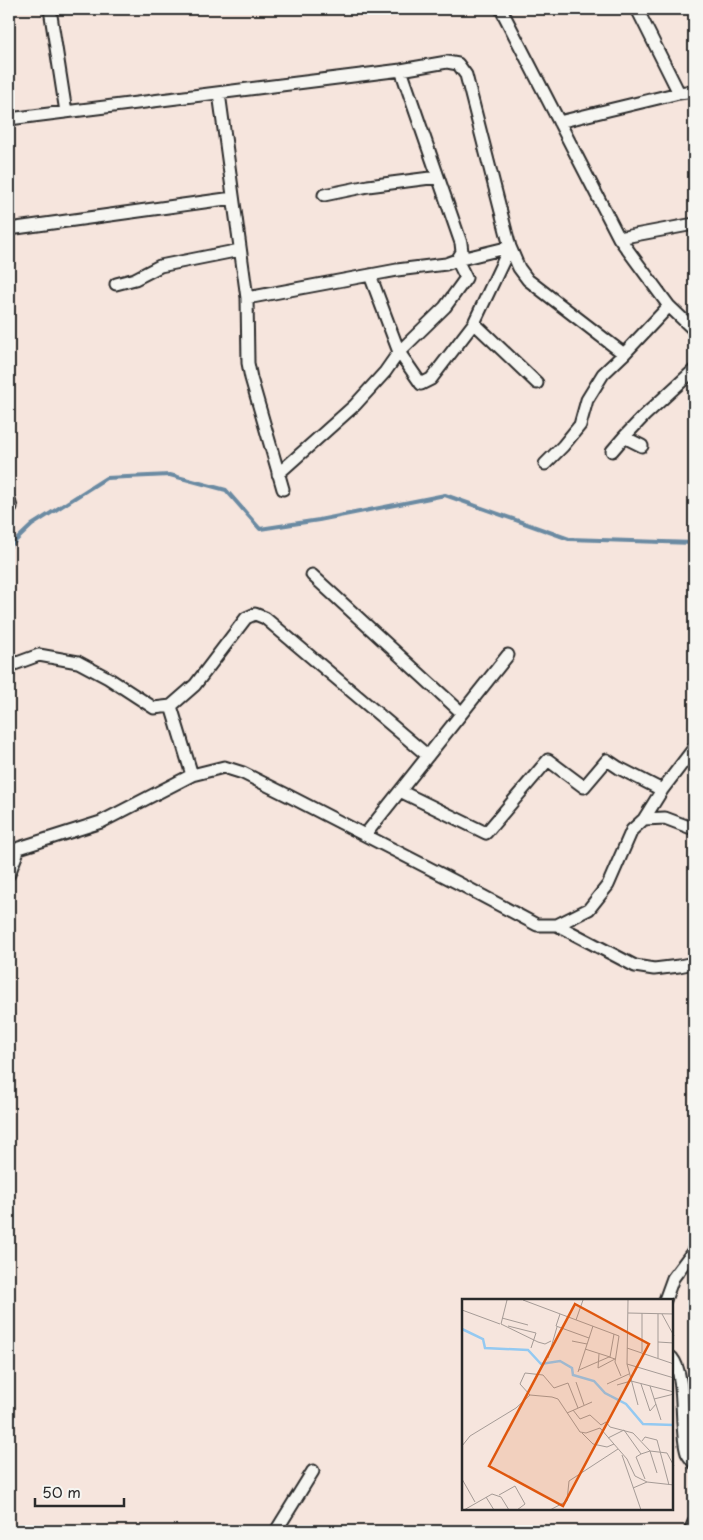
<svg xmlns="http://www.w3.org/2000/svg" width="703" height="1540" viewBox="0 0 703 1540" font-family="'Playpen Sans',sans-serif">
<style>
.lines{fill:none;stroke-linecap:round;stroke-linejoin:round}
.stream{stroke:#6a8aa2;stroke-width:4}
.minor-casing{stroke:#2b2b2b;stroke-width:15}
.minor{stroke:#f6f6f2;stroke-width:11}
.inset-river{fill:none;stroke:#94c9f1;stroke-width:2.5}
.inset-road{fill:none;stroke:#a59b96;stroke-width:1}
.view{fill:#df570e;fill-opacity:0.15;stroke:#df570e;stroke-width:2.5}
.inset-edge{fill:none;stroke:#2b2b2b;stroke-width:2.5}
</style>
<rect width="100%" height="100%" fill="#f6e5dd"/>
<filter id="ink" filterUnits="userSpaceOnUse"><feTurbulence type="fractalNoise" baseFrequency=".02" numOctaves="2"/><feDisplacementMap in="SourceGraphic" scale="10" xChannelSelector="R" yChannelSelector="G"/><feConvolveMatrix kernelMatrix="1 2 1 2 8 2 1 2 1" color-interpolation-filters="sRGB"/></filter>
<g filter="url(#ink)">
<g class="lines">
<!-- stream -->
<path class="stream" d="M9,547l23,-22 74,-47 64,-3 56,15 34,39 59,-9 126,-25 124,44 125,4"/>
<defs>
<path id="minor" d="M50,9l16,103
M501,9l118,229 50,68 25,24
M637,9l42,84
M219,93l28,205 1,65 3,15 32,111
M9,119l392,-49 46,-8 11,2 8,11 44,172 9,21 9,12 96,74
M559,122l120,-29 15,-2
M324,195l44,-9 70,-9
M9,229l224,-31
M619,238l75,-14
M370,275l29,77 22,32 10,-5 43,-56 36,-76
M116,284l19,-5 25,-13 80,-16
M247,298l150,-28 49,-6 11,-4 5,-8 -1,-9 -60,-173
M474,323l63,60
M624,437l20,-21 50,-46
M612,451l12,-14 18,9
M545,464l18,-18 17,-21 7,-25 16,-26 21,-20 45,-48
M278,474l77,-69 30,-33 14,-20 46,-45 21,-29 -9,-18 53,-13
M9,500l2,7
M312,575l150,138
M9,666l30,-11 39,7 30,16 46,30 17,-2 24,-21 51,-67 9,-4 10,4 163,138
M171,706l21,69
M400,791l86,42 62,-73 36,27 23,-27 12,8 43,22 32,-42
M644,819l18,-29
M365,835l143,-180
M9,874l10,-26 82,-26 91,-47 32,-8 19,6 44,22 173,89 77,41h20l32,-16 19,-24 24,-55 12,-11 21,-1 29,11
M557,925l78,41 19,3 25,-3 15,-3
M665,1300l8,-22 21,-28
M672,1358c15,18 7,72 15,95 2,4 5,7 7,10
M276,1531l37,-60
M690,1531l4,-9"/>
</defs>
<!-- minor casing -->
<use href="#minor" class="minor-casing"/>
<!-- minor -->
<use href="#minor" class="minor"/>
</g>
</g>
<!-- overview -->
<g transform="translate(462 1299)">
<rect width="211" height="211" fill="#f6e5dd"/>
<path class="inset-river" d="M0,30l21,10 2,9 43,2 13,14 19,-3 12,7 1,7 21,6 11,12 21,11 17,20 31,1"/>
<path class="inset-road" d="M45,1l-6,24 37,18 7,2 6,-3M61,1l96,36 -4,26 6,14M166,1l-1,64 11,41M0,11l38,14M166,14l46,1M98,15l-4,12 33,12M196,15v44M200,15l12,22M40,19l26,7M114,21l7,-20M46,27l28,7 -5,15M110,42l15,3M196,43l16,1M165,49l47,16M123,50l25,8 4,-23M180,53v-39M137,55l-1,14 17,-9M86,59l9,-31M165,65l47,14M117,71l30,-13 6,2M116,73l15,-46M114,83l8,23M145,85l22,-10M179,85l9,27 6,-7M155,86l14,-4 43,11M188,87l11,34M92,89l14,-5 10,25M68,96l-10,-11 5,-11 18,2 11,13M192,100l20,-5M111,111l7,9 10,-4 11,10 5,-3 4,5 23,6 17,18 17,2 7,13M105,114l25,-11M120,134l11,11 14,3 7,-3M146,139l16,-8 17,24M180,142l3,-4 12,3 12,45M0,147l8,-10 46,-28 14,-13 22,2 6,2 22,33 6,1 14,-5 27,31 8,17 12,6 27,3M160,156l19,55M0,180l13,23M183,180l-9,-22 5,-3 9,-3 7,22M171,189l14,-6M37,196l16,-9 10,18 -8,6M24,198l8,13M2,211l28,-16 9,3 8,13M88,211l17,-9 2,-20 49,-32"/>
<path class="view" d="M113,5l74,40 -86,162 -74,-40z"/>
<rect width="211" height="211" class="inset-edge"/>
</g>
<!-- margin -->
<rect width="703" height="1540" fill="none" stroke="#f6f6f2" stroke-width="30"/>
<rect x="15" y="15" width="673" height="1510" fill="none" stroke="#2b2b2b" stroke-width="2" filter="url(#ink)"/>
<!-- scale -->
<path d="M35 1498v8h89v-8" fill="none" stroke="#2b2b2b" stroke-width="2.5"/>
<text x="42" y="1498" font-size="15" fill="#2b2b2b" stroke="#f6f6f2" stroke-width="4" paint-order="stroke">50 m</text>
</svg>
